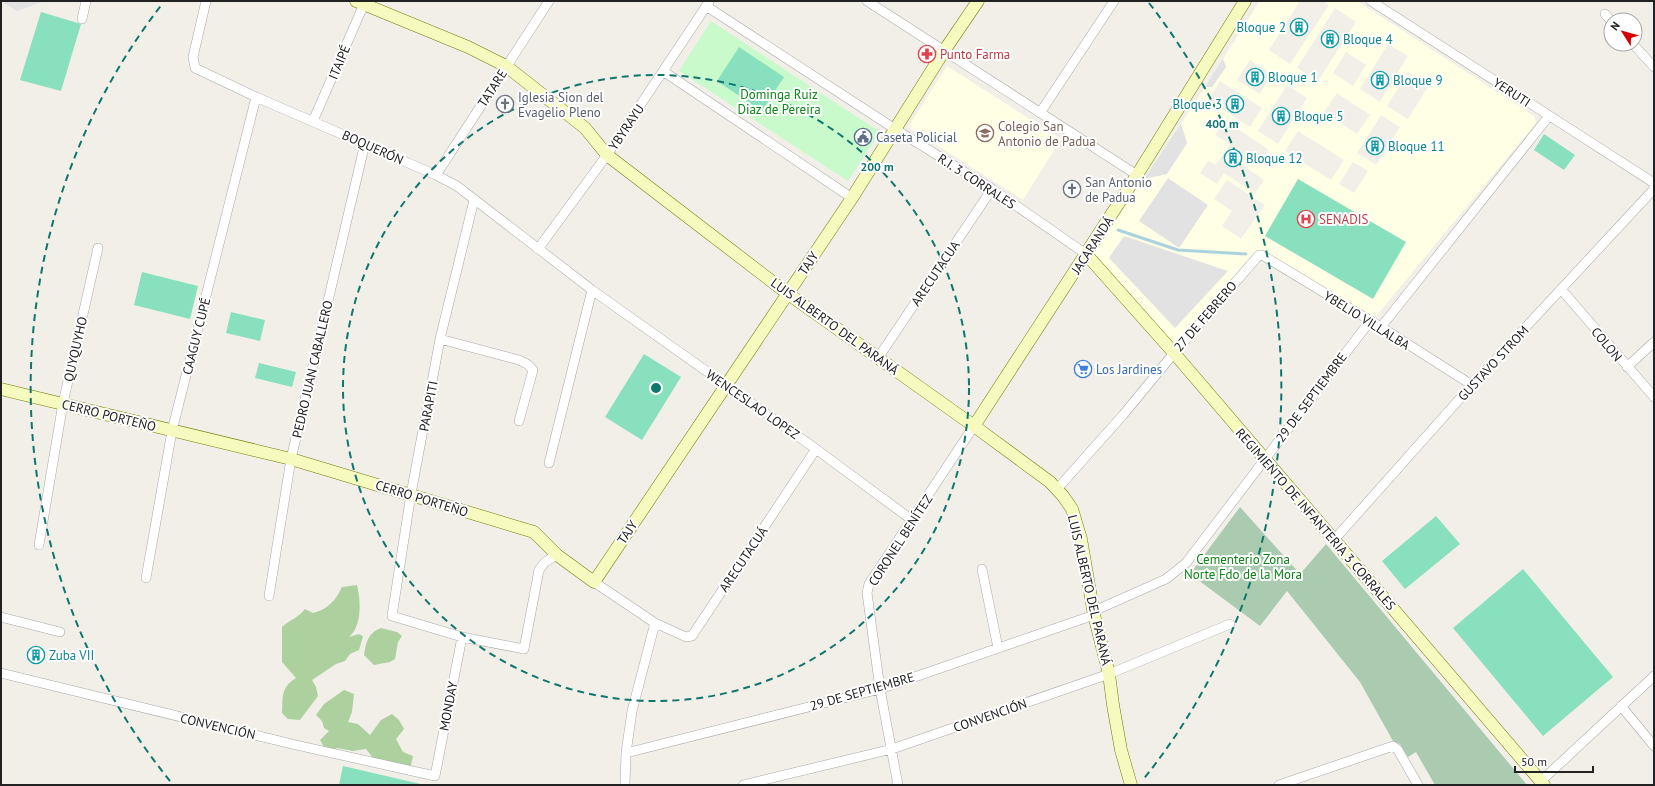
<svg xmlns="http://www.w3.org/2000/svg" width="1655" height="786" viewBox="0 0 1655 786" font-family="'PT Sans',sans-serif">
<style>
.education{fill:#ffffe5;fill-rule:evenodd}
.forest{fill:#add19e}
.cemetery{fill:#aacbaf}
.park{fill:#c8facc}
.pitch{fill:#88e0be}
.parking{fill:#e2e2e2}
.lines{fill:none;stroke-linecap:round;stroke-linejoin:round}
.stream{stroke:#aad3df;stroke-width:3}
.street-casing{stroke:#a9a9a9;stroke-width:10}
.secondary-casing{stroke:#707d05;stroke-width:13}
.street{stroke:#fff;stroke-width:9}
.secondary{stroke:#f7fabf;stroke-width:12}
.ring{fill:none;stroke:#0f766e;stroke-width:2;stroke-dasharray:7 5}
.labels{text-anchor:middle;stroke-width:4;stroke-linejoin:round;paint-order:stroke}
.culture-label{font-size:13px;fill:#0d838f;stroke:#fff;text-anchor:start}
.health-label{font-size:13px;fill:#be3a42;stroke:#fff;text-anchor:start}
.street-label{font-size:13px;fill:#222;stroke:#fff}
.park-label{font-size:13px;fill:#0c8416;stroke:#fff}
.worship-label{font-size:13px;fill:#5b616d;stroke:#fff;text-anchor:start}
.education-label{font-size:13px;fill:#785e54;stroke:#fff;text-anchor:start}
.service-label{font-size:13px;fill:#4e5e75;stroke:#fff;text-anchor:start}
.shop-label{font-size:13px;fill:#366cbe;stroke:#fff;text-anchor:start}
.centre{fill:#0f766e;stroke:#fff;stroke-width:2}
.ring-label{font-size:12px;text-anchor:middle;font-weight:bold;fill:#0f766e;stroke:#fff;stroke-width:4;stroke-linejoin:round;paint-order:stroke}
</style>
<rect width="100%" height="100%" fill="#f2efe9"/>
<!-- education -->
<path class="education" d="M1260,1h40l-31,49 21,14 39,-59 -6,-4h34l177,115 2,7 -159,192 -10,2 -108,-65 -78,90 -9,-1 -78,-82v-6l50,-74 23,-5 20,-31 -6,-19 24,-37h7l14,-20 -3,-8zM1335,8l21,14 -38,59 -21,-13zM1388,44l20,12 -28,46 -20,-13zM1346,52l20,13 -13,21 -20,-13zM1250,60l22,14 -12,20 -23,-14zM1408,72l21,13 -21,34 -21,-13zM1220,81l42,27 -12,19 -42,-27zM1287,85l20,13 -29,46 -20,-13zM1337,93l33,22 -13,19 -33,-22zM1381,115l19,12 -24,38 -19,-12zM1225,120l44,30 -10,14 -12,-8 -6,8 23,16 -9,13 -31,-20 -7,11 -17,-11 8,-12 8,4 14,-21 -15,-9zM1298,131l46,29 -13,20 -46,-29zM1353,162l15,9 -14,22 -15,-9zM1227,180l38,25 -24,34 -19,-13 10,-15 -18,-12z
M947,66l114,73 -38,61 -115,-73z"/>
<!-- forest -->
<path class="forest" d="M357,585c4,16 5,41 -8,52l10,-3 4,2 -4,14 -9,4 -5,7 -9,3 -24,16 4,7 2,9 -18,24 -12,-1 -6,-6c1,-17 -1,-26 14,-35l-14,-16v-35c8,-7 17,-10 23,-18l8,4c14,-3 23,-13 29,-26z
M381,628l16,4 5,4 -4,6 -3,17 -5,3 -16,3 -10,-10c2,-13 4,-22 17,-27z
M344,690l10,4 -2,18 -4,10 10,2 12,11 11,-15 11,-6 7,6 5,9 -8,10 7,13 10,4 -2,9 -6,6 -28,-8 -11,-14 -13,2 -16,-3 -10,5 -7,-13 9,-9 -5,-3 -2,-7 -6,-6 8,-11z"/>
<!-- cemetery -->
<path class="cemetery" d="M1240,507l60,67 26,-30 201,241h-92l-19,-33 -8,5 -8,-13 -7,-3 -33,-59 -73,-91 -27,35 -70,-52z"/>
<!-- park -->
<path class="park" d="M711,21l169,111 -32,49 -169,-110z"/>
<!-- pitch -->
<path class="pitch" d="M41,12l40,12 -20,67 -41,-11z
M739,47l45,30 -22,34 -45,-30z
M1544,134l31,21 -11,15 -30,-20z
M1298,179l108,63 -33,57 -108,-63z
M142,272l56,14 -8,33 -56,-14z
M231,312l34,8 -5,21 -34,-8z
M644,354l37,23 -39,63 -37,-23z
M259,363l37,9 -4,15 -37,-9z
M1436,516l24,28 -55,45 -23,-28z
M1523,569l90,108 -70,59 -90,-108z
M343,766l82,19h-86z"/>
<!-- parking -->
<path class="parking" d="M1,1h44l-28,10z
M1223,59l3,8 -14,20h-7z
M1181,124l6,19 -20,31 -23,5z
M1168,178l40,27 -29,43 -40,-27z
M1124,236l104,35 -53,57 -66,-70z"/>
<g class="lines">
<!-- stream -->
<path class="stream" d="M1118,230l60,20 68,4"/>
<defs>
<path id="street" d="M206,1l-13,56 2,11 61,29 180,78 21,11 135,104 224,159 96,71
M867,1l270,174
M1371,1l283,182
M706,6l189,123 97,60 94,65
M1605,14l6,7
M82,19l4,-18
M1633,44l21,23
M663,71l189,127
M1040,113l74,-112
M313,121l51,-117
M436,175l113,-174
M474,200l-34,139 -29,155 -19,122 70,21 62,12 15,-79 6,-8 12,-7
M538,249l69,-94 102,-153
M1561,289l93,108
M1381,327l168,-211
M440,339l79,21 8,4 6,6 -14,51
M878,358l114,-169
M1627,367l27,-25
M549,463l43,-173
M1057,489l66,-74 51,-62 85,-98h3l119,72 91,58
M1334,540l138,-155 182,-196
M39,545l24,-142 35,-155
M982,569l16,79
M146,578l26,-147 84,-334
M594,582l61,41 31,14 6,-1 124,-187
M269,596l22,-137 74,-316
M1094,611l72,-32 20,-16 184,-242
M1,617l59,15
M1,673l295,72 139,31 27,-139
M1621,706l33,40
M626,753l254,-64 214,-74
M1541,781l113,-105
M625,785l1,-32 6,-42 23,-88
M743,785l149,-36 217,-75 121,-50
M898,785l-18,-96 -13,-96 2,-9 105,-158
M1279,785l114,-39 5,4 20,35"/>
<path id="secondary" d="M356,1l112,46 38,19 79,62 22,27 180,138 187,133 76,56 13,14 9,13 9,30 13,76 15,59 4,31 8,45 10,35
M1086,254l88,99 370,432
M1,389l290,70 243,73 23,23 37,27 258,-384 92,-147 34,-50
M974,426l163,-251 108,-174"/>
</defs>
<!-- street casing -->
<use href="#street" class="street-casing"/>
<!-- secondary casing -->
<use href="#secondary" class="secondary-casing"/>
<!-- street -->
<use href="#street" class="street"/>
<!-- secondary -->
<use href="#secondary" class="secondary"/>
</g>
<!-- distance rings -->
<g class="ring">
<circle cx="656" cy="388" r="313"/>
<path d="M170 781A625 625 0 0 1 163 3M1149 3A625 625 0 0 1 1142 781"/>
</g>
<!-- icons -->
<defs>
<symbol id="building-ring" viewBox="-11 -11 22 22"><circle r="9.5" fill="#fff" stroke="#0f9aa8" stroke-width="1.5"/><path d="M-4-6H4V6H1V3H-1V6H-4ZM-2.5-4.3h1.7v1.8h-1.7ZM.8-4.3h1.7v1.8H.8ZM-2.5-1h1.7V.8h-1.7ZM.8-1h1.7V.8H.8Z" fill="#0f9aa8"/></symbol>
<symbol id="pharmacy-ring" viewBox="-11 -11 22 22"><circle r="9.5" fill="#fff" stroke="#e0444e" stroke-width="1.5"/><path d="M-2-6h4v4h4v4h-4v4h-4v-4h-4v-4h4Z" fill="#e0444e"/></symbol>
<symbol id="church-ring" viewBox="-11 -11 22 22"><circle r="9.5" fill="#fff" stroke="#6b7280" stroke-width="1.5"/><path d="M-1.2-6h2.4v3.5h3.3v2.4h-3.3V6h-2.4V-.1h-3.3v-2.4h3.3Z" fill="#6b7280"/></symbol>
<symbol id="school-ring" viewBox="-11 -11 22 22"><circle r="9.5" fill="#fff" stroke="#8d6e63" stroke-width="1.5"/><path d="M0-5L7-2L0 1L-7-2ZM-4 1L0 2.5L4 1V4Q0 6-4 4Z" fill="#8d6e63"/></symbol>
<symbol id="civic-ring" viewBox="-11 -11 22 22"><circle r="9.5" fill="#fff" stroke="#5c6f8a" stroke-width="1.5"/><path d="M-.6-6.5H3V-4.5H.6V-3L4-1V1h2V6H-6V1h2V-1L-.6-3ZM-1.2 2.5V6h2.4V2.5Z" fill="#5c6f8a"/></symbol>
<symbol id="hospital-ring" viewBox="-11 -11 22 22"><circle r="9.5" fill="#fff" stroke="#e0444e" stroke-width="1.5"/><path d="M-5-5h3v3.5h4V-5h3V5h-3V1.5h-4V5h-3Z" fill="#e0444e"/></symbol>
<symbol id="supermarket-ring" viewBox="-11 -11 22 22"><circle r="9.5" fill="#fff" stroke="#3f7fe0" stroke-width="1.5"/><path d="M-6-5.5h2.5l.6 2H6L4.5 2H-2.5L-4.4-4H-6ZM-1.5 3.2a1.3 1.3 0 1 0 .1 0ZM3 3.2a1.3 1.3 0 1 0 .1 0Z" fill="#3f7fe0"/></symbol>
</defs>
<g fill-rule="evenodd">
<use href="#building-ring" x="1289" y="17" width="20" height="20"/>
<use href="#building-ring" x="1320" y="29" width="20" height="20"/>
<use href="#pharmacy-ring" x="917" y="44" width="20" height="20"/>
<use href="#building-ring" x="1245" y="67" width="20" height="20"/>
<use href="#building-ring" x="1370" y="70" width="20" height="20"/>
<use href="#church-ring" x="495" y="94" width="20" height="20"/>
<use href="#building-ring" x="1225" y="94" width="20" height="20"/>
<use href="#building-ring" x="1271" y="106" width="20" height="20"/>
<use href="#school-ring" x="975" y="123" width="20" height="20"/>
<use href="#civic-ring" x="853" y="127" width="20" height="20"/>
<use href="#building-ring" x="1365" y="136" width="20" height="20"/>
<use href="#building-ring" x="1223" y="148" width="20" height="20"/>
<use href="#church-ring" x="1062" y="179" width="20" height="20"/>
<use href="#hospital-ring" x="1296" y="209" width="20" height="20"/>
<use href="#supermarket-ring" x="1073" y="359" width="20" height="20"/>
<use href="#building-ring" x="26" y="645" width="20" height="20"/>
</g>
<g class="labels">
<!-- culture labels -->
<g class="culture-label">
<text x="1286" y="32" text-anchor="end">Bloque 2</text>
<text x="1343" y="44">Bloque 4</text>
<text x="1268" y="82">Bloque 1</text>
<text x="1393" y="85">Bloque 9</text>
<text x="1222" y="109" text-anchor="end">Bloque 3</text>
<text x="1294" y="121">Bloque 5</text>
<text x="1388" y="151">Bloque 11</text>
<text x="1246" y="163">Bloque 12</text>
<text x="49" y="660">Zuba VII</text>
</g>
<!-- health labels -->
<g class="health-label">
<text x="940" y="59">Punto Farma</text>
<text x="1319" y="224">SENADIS</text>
</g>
<!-- street labels -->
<g class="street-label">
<text transform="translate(339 62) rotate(-67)" y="5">ITAIPÉ</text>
<text transform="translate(492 88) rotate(-57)" y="5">TATARE</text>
<text transform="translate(1512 92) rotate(33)" y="5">YERUTI</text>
<text transform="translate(626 127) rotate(-56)" y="5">YBYRAYU</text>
<text transform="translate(373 147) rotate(24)" y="5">BOQUERÓN</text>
<text transform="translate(977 181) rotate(33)" y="5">R.I. 3 CORRALES</text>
<text transform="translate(1092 245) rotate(-57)" y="5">JACARANDÁ</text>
<text transform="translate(808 263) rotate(-56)" y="5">TAJY</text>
<text transform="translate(935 273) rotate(-56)" y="5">ARECUTACUA</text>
<text transform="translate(1205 316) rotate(-49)" y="5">27 DE FEBRERO</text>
<text transform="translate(1367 320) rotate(32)" y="5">YBELIO VILLALBA</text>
<text transform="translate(835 326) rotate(36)" y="5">LUIS ALBERTO DEL PARANÁ</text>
<text transform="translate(196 336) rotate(-76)" y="5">CAAGUY CUPÉ</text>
<text transform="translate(1607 344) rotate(50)" y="5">COLON</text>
<text transform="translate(75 349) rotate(-77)" y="5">QUYQUYHO</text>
<text transform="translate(1493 363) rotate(-47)" y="5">GUSTAVO STROM</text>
<text transform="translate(312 369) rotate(-77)" y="5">PEDRO JUAN CABALLERO</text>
<text transform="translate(1311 397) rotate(-53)" y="5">29 DE SEPTIEMBRE</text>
<text transform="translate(753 404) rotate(35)" y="5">WENCESLAO LOPEZ</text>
<text transform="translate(428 406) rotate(-79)" y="5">PARAPITI</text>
<text transform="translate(109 415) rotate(14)" y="5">CERRO PORTEÑO</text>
<text transform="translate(422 498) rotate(17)" y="5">CERRO PORTEÑO</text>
<text transform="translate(1316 519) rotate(49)" y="5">REGIMIENTO DE INFANTERIA 3 CORRALES</text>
<text transform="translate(627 532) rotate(-56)" y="5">TAJY</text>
<text transform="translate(900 540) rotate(-57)" y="5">CORONEL BENÍTEZ</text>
<text transform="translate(743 559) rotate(-56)" y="5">ARECUTACUÁ</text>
<text transform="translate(1090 590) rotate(77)" y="5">LUIS ALBERTO DEL PARANÁ</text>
<text transform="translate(862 691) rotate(-16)" y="5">29 DE SEPTIEMBRE</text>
<text transform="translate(448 706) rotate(-79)" y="5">MONDAY</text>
<text transform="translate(990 715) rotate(-19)" y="5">CONVENCIÓN</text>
<text transform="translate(218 726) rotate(13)" y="5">CONVENCIÓN</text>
</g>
<!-- park labels -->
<g class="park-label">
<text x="779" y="99">Dominga Ruiz<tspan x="779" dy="15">Diaz de Pereira</tspan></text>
<text x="1243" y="564">Cementerio Zona<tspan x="1243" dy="15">Norte Fdo de la Mora</tspan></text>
</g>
<!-- worship labels -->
<g class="worship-label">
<text x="518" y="102">Iglesia Sion del<tspan x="518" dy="15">Evagelio Pleno</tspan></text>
<text x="1085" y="187">San Antonio<tspan x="1085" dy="15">de Padua</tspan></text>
</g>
<!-- education labels -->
<g class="education-label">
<text x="998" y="131">Colegio San<tspan x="998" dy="15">Antonio de Padua</tspan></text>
</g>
<!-- service labels -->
<g class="service-label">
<text x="876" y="142">Caseta Policial</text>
</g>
<!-- shop labels -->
<g class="shop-label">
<text x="1096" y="374">Los Jardines</text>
</g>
</g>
<circle cx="656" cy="388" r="6" class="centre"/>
<g class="ring-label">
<text x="1222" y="128">400 m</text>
<text x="877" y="171">200 m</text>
</g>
<!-- border -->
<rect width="1655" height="786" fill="none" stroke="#222222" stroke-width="4"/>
<!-- north arrow -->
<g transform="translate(1623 32) rotate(307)"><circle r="19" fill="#ffffff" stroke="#a7a7a7"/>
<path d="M0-3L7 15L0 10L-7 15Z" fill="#d40000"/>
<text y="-6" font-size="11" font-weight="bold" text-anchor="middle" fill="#222222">N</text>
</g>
<!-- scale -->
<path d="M1515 766v6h78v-6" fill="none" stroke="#222222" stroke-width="2"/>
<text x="1521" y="766" font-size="12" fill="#222222" stroke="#ffffff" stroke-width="3" paint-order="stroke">50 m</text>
</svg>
